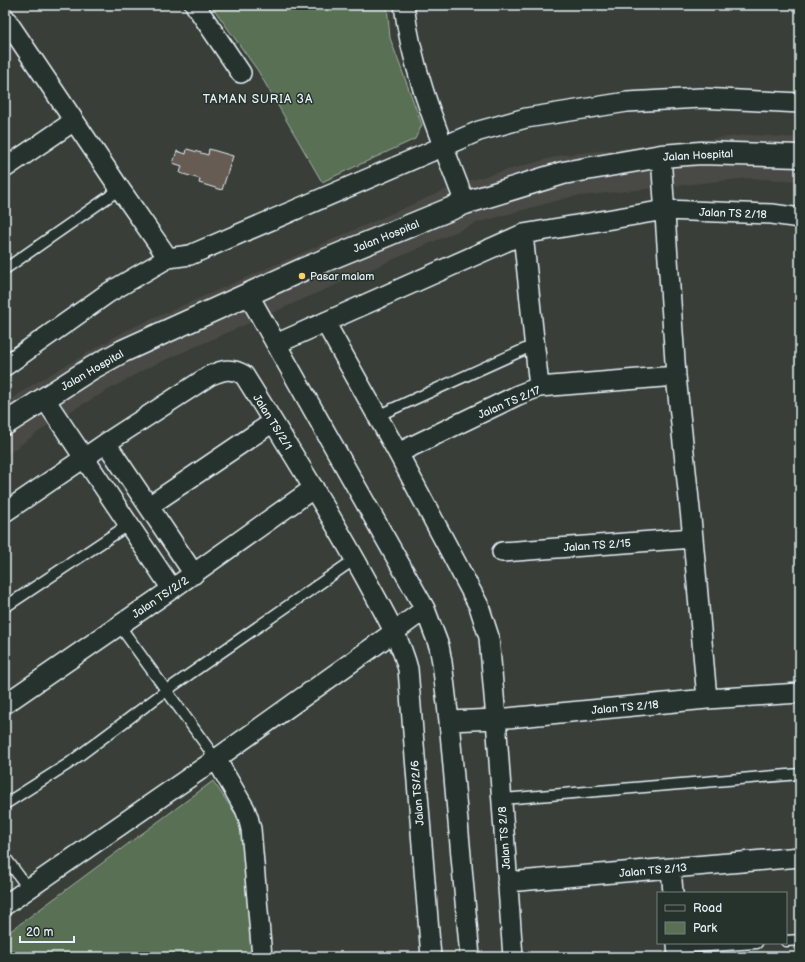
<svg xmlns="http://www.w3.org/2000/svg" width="805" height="962" viewBox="0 0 805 962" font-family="'Balsamiq Sans',sans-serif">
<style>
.built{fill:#494a44}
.green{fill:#5a7054;stroke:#a1b0a6}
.building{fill:#665b52;stroke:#e8f1f8}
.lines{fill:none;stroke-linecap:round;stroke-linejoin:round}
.lane-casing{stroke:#e8f1f8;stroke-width:13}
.street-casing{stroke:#e8f1f8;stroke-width:22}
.secondary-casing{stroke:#e8f1f8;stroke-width:25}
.lane{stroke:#26332d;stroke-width:10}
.street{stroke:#26332d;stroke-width:19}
.secondary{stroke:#26332d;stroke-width:22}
.poi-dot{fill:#ffd166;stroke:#26332d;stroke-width:1.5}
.labels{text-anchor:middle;stroke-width:3;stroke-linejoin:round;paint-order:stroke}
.street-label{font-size:11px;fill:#e8f1f8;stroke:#26332d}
.poi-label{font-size:11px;fill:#e8f1f8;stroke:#26332d;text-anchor:start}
.neighbourhood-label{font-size:12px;letter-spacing:1px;fill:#e8f1f8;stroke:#26332d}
</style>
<rect width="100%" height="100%" fill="#393f38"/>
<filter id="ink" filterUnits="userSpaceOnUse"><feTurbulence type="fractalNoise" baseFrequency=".025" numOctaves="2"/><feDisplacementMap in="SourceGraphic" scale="8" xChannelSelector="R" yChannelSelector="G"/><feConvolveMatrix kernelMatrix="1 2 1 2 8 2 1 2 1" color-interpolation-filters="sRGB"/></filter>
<g filter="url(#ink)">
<!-- built -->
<path class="built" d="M748,135l52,3v43l-52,-3 -178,19 -94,26 -329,145 -92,52 -50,36v-52l27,-19 95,-55 334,-147 101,-28z"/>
<!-- green -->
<path class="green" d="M211,5h176l3,33 32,87 -7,14 -93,43 -64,-111z
M213,781l32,47 8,129h-248v-22z"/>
<!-- building -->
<path class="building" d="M187,149l21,6 1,-6 24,7 -11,34 -23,-7 1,-4 -20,-6 2,-7 -9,-3 4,-12 9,3z"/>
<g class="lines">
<defs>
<path id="lane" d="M5,269l115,-80
M377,416l157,-71
M5,607l123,-82
M119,625l97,134
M502,799l298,-25
M5,804l63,-40 99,-74 188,-131
M5,857l23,31
M786,941l14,-1
M677,948l80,-5"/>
<path id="street" d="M195,5l46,68
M404,5c8,69 37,134 61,198
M5,18l115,171 48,69
M661,156l15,220 17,162 14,161
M5,168l69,-47
M523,234l16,153
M248,294l177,315 14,37 3,16 7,59 21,236
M325,322l73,131 81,153 10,31 7,82 17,238
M276,344l247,-110 142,-24 107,4 28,4
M5,366l103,-73 60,-35 22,-3 289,-124 47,-13 101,-16 74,-4 99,5
M44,398l128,191
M106,443l88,131
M398,453l120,-58 21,-8 137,-11
M149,506l124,-84
M5,512l101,-69 103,-67c13,-6 22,-9 35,-1 42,67 85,136 123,206 15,28 33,57 41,88l23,288
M502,552l191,-14
M5,704l167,-115 142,-101
M449,721l47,-2 211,-20 93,-6
M216,759l29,50 3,8 3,12 11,128
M671,868l2,25
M507,882l293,-25
M5,905l211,-146 178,-127 31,-23
M677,943l1,14"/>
<path id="secondary" d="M5,424l87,-56 31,-17 181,-82 161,-66 98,-30 98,-17 40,-3 99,3"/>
</defs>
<!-- lane casing -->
<use href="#lane" class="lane-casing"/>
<!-- street casing -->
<use href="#street" class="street-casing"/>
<!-- secondary casing -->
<use href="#secondary" class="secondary-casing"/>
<!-- lane -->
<use href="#lane" class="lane"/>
<!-- street -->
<use href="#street" class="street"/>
<!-- secondary -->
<use href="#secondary" class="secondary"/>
</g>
</g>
<!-- markers -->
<circle class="poi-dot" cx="302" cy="276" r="4"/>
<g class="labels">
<!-- street labels -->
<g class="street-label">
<text transform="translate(698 155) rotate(-3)" y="4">Jalan Hospital</text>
<text transform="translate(733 213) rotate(2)" y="4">Jalan TS 2/18</text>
<text transform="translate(386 236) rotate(-22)" y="4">Jalan Hospital</text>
<text transform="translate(92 370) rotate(-30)" y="4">Jalan Hospital</text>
<text transform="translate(509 402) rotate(-23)" y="4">Jalan TS 2/17</text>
<text transform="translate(273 422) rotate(58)" y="4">Jalan TS/2/1</text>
<text transform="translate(597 545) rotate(-4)" y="4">Jalan TS 2/15</text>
<text transform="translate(160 597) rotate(-34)" y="4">Jalan TS/2/2</text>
<text transform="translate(625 707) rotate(-5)" y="4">Jalan TS 2/18</text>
<text transform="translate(417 793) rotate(-95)" y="4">Jalan TS/2/6</text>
<text transform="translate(504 838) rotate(-94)" y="4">Jalan TS 2/8</text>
<text transform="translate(653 870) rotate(-5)" y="4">Jalan TS 2/13</text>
</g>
<!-- poi labels -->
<g class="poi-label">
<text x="310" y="280">Pasar malam</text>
</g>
<!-- neighbourhood labels -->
<g class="neighbourhood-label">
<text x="258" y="103">TAMAN SURIA 3A</text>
</g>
</g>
<!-- margin -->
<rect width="805" height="962" fill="none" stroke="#26332d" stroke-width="20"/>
<rect x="10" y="10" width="785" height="942" fill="none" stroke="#e8f1f8" stroke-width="1.5" filter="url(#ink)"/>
<!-- legend -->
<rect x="657" y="892" width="130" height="52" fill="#26332d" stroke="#747f7e"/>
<rect x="665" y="905" width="20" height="6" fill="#26332d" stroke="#747f7e"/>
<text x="693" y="912" font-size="12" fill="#e8f1f8">Road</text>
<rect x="665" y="922" width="20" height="12" fill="#5a7054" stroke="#747f7e"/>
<text x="693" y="932" font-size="12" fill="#e8f1f8">Park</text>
<!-- scale -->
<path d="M20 936v6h54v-6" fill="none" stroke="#e8f1f8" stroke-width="2"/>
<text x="26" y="936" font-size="12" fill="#e8f1f8" stroke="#26332d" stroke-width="3" paint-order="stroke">20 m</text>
</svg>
